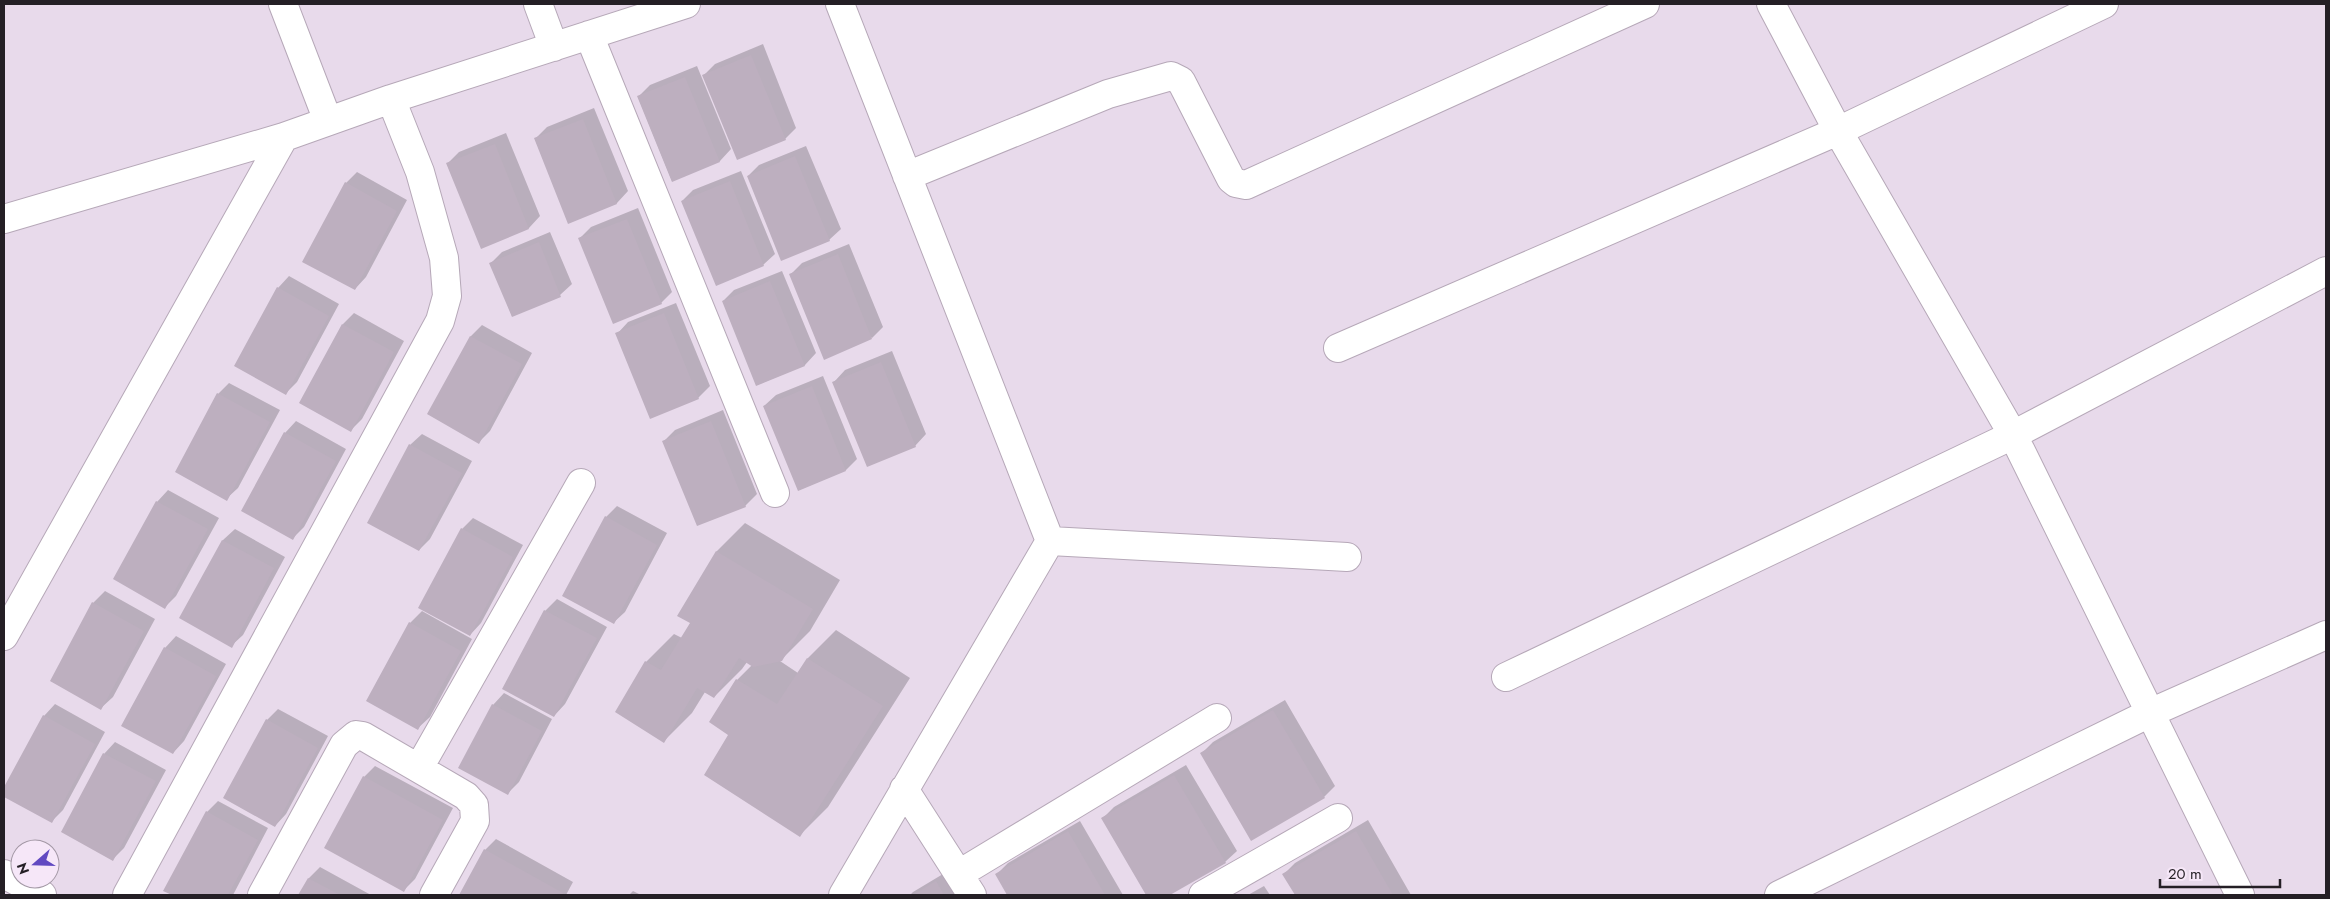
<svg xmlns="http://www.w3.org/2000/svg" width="2330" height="899" viewBox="0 0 2330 899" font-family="Jost,sans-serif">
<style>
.shadow{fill:#0003}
.building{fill:#bdafbf}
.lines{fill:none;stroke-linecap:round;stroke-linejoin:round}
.minor-casing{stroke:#b6a8b8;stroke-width:30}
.minor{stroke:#fff;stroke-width:28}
</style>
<rect width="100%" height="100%" fill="#e8daeb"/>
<!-- shadow -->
<path class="shadow" d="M763,44l33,84 -11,11 -81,-64 11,-11z
M697,66l34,83 -11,12 -48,20 -34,-84 12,-12z
M594,108l34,83 -11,12 -48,19 -34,-83 12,-12z
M506,133l34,83 -11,12 -47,19 -35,-83 12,-12z
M806,146l35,83 -12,11 -81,-64 11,-11z
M741,171l34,83 -12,11 -81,-64 11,-11z
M357,172l50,28 -41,77 -11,12 -9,-106z
M638,208l34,84 -11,11 -82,-64 12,-12z
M550,232l22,52 -12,11 -48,21 -21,-53 11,-11z
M849,244l34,83 -11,11 -82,-63 12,-12z
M782,271l34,82 -11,12 -48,20 -34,-84 11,-11z
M289,276l50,28 -42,78 -11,11 -8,-105z
M676,303l34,83 -12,12 -81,-64 11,-12z
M354,313l50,28 -42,78 -11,11 -8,-106z
M482,325l50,28 -42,78 -11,11 -51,-28 43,-78z
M892,351l34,83 -11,12 -81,-64 11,-12z
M823,376l34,83 -11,11 -47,20 -35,-84 12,-11z
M229,383l51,27 -42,78 -12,11 -8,-105z
M723,410l34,84 -12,12 -81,-65 11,-11z
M296,421l50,28 -42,78 -11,11 -8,-105z
M422,434l50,27 -42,78 -11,11 -9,-105z
M168,490l51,28 -43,78 -11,11 -8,-105z
M617,506l50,27 -42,79 -12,11 -7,-106z
M473,518l50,27 -42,78 -11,12 -8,-106z
M745,523l95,57 -30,51 -30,30 18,12 10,-15 28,-28 74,48 -82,129 -28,28 -70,-100 -19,-13 26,-42 15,-15 -5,-3 -5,7 -28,28 -9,-5 -13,21 -28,28 -18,-79 28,-28 8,4 9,-16 -12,-7 38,-64z
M235,529l50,28 -42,78 -12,11 -50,-28 42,-78z
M105,591l50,28 -42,78 -12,11 -50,-27 42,-78z
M557,599l50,28 -42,77 -11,12 -50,-28 41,-77z
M422,611l50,28 -42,78 -12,11 -50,-27 42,-78z
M176,636l50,28 -42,77 -11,12 -8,-105z
M504,693l48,26 -33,63 -12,12 -14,-89z
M1285,700l50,86 -11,11 -122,-44 11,-11z
M55,704l50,28 -42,78 -11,11 -48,-26v-5l40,-74z
M278,709l50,27 -42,78 -11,12 -8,-106z
M115,742l51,28 -42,78 -11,11 -9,-105z
M1186,765l51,86 -12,11 -57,33h-20l-45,-77 11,-11z
M375,766l78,42 -38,71 -12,12 -39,-114z
M218,801l50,27 -35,67h-59l-9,-5 42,-78z
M1368,820l43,75h-115l-12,-21 11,-11z
M1080,821l43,74h-114l-12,-21 11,-11z
M496,839l77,43 -7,13h-106l25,-45z
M320,867l51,28h-71l9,-17z
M948,871l14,24h-52l3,-3z
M1264,886l6,9h-22z
M633,891l8,4h-12z"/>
<!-- building -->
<path class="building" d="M751,55l35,85 -49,20 -35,-85z
M685,77l35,85 -48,20 -35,-86z
M583,119l34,85 -49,20 -34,-86z
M495,144l34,85 -48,20 -35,-86z
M795,156l35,85 -49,20 -34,-85z
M730,181l34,85 -48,20 -35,-85z
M345,182l52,29 -42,79 -53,-28z
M627,219l35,85 -49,20 -35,-86z
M539,242l22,55 -49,20 -23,-54z
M838,254l34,85 -48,21 -35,-86z
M770,281l35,85 -49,20 -34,-85z
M277,287l52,29 -43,79 -52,-29z
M664,313l35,86 -49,20 -35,-86z
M342,324l52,28 -43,80 -52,-29z
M470,336l52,28 -43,80 -52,-30z
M881,362l35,85 -49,20 -35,-85z
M812,386l34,85 -48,20 -35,-85z
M217,393l53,29 -43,79 -52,-29z
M711,421l35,86 -49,19 -35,-85z
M284,432l52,29 -43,79 -52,-29z
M409,444l53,29 -43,78 -52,-28z
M156,501l52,28 -43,80 -52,-30z
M605,516l52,29 -43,79 -52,-28z
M461,528l52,29 -43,79 -52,-28z
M222,540l52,28 -42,80 -53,-30z
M716,551l97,58 -31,52 -29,6 -14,-9 -25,40 -17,-10 -33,55 -49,-31 30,-51 16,9 29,-47 -13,-7z
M92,602l52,29 -43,79 -51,-29z
M544,610l53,28 -43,79 -52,-28z
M409,622l52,29 -43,79 -52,-29z
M164,647l52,29 -43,78 -52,-28z
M807,658l76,48 -83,131 -96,-62 24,-40 -19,-13 27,-43 41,25z
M492,704l50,27 -34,64 -50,-27z
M1273,710l52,88 -74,43 -51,-88z
M43,715l52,29 -43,79 -48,-26v-10z
M266,719l52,29 -43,79 -52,-29z
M103,753l53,28 -43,80 -52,-29z
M1174,775l52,88 -56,32h-24l-45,-77z
M363,776l80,44 -39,72 -80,-44z
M206,811l52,29 -30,55h-56l-9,-4z
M1068,831l37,64h-98l-12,-21z
M1356,831l37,64h-98l-13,-21z
M484,849l79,44 -1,2h-103z
M308,878l32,17h-42z
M936,881l8,14h-31z"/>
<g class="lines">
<defs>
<path id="minor" d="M283,4l45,117
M538,4l16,43
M840,4l210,537 -207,354
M1771,4l67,127 175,304 227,460
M589,35l186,458
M907,176l201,-82 63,-18 10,5 50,98 5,4 10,2 399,-181
M4,219l280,-82 107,-38 295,-95
M1338,348l500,-217 266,-127
M1050,541l297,16
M4,636l280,-499
M1506,677l507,-242 313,-164
M419,768l162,-285
M904,789l68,106
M4,874l38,21
M959,874l258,-156
M127,895l313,-574 7,-25 -3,-38 -24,-86 -29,-73
M262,895l82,-150 12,-10 7,1 103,60 8,9 1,16 -41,74
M1203,895l135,-77
M1779,895l371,-182 176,-78"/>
</defs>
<!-- minor casing -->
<use href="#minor" class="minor-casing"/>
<!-- minor -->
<use href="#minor" class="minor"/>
</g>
<!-- border -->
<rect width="2330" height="899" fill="none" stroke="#241f25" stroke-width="10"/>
<!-- north arrow -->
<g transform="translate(35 864) rotate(250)"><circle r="24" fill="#f6e7f8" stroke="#a297a4"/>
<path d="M0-4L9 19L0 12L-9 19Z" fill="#6149c1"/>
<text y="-8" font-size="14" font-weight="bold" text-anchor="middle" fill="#241f25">N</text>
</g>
<!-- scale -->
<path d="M2160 879v8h120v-8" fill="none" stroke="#241f25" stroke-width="2.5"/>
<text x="2168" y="879" font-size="15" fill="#241f25" stroke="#f6e7f8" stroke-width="4" paint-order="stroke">20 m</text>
</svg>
